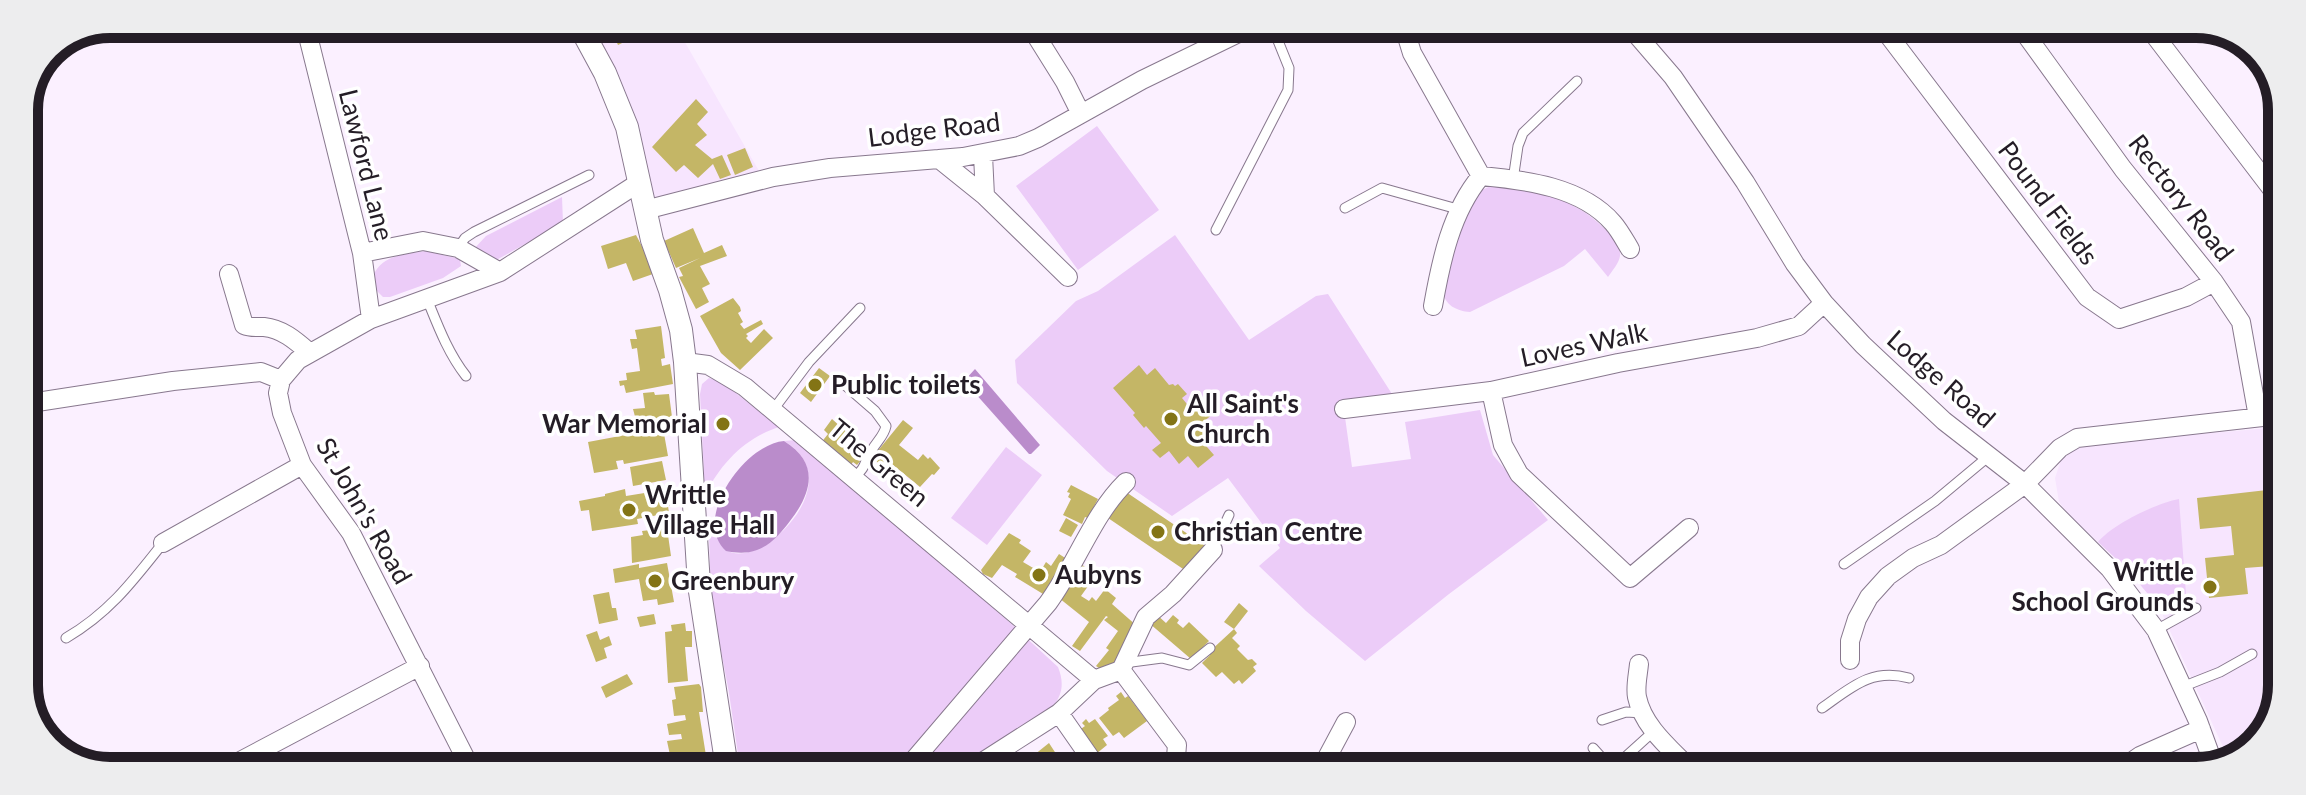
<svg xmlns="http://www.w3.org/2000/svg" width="2306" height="795" viewBox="0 0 2306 795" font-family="Lato,sans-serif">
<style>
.built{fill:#f7e5fe}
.green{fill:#ecccf8}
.water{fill:#ba8ccb}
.building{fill:#c4b666}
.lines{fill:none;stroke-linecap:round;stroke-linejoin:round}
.service-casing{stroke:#88788e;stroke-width:11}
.minor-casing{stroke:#88788e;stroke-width:20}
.tertiary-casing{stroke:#88788e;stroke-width:24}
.service{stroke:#fff;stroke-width:9}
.minor{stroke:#fff;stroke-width:18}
.tertiary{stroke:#fff;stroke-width:22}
.poi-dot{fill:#837415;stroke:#fff;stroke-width:3}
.labels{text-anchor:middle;stroke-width:7;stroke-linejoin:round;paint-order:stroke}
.street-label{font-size:26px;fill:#241d26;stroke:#fff}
.poi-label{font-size:26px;font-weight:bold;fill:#241d26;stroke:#fff;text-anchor:start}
.rim{fill:none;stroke:#241d26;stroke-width:10}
</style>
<rect width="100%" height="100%" fill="#fbf0ff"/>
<!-- built -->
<path class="built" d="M584,25h91l84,146 -107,28z
M2280,427l-2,285 -30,42 -19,6 -70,-153 -33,-39 -56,-52 -11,-14 -4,-24 6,-18 14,-11 24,-6z"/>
<!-- green -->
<path class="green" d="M1097,126l62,84 -81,60 -62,-84z
M1491,186c48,5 85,12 119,48 5,5 11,14 10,22 -1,7 -8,15 -12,21l-23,-28 -21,17 -94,46c-13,-1 -26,-7 -27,-21 -2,-15 25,-91 37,-100 3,-2 7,-3 11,-5z
M562,197l1,26 -72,40 -19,-12 14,-15z
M1175,235l74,105 67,-44 12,-2 64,100 -49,9 9,64 59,-8 -6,-37 75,-12 13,45 55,65 -99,74 -84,67 -59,-50 -47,-45 21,-18 -52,-70 -56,38 -65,-45 -90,-88 -2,-23 61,-59 22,-10z
M425,251l35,8 1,7 -18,12 -53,19h-7l-6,-6 -5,-12c8,-24 30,-24 53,-28z
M709,378l14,5 56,44c-34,11 -58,36 -74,68l-5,-101 2,-10z
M796,440l210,179 52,48c6,15 5,27 -5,39l-98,62h-215l-11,-75 -18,-95 -2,-63 8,-22c-2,9 0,16 2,24 13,57 143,-49 65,-96z
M1006,447l36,28 -55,70 -36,-27z
M2179,499l7,95c-7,12 -13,14 -27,13l-33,-39 -28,-26c15,-18 59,-39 81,-43z"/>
<!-- water -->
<path class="water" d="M975,369l65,76 -9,9h-2l-63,-71 -1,-3z
M784,441c36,22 28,52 6,80 -9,12 -19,24 -33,29 -11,4 -21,3 -31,1 -35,-32 19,-107 58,-110z"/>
<!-- building -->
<path class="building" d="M609,25h40l2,4 -33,16z
M696,99l12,13 -11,12 10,11 -12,10 17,14 10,-4 9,20 -11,4 -7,-15 -15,14 -14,-13 -8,7 -24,-25z
M745,148l8,19 -18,8 -8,-20z
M693,228l11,25 18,-8 5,11 -27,10 10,18 -8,4 7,14 -13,7 -17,-32 4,-1 -4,-8 21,-10 -24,10 -12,-27z
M636,235l11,21 6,18 -20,7 -7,-18 -18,6 -7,-23z
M733,298l7,9 1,4 -3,2 5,9 -3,2 4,5 17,-9 2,4 -17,10 2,2 -2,2 5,5 13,-14 9,9 -33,32 -19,-17 -21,-37z
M661,326l4,32 -4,1 1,7 8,-2 3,20 -47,9 -2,-8 -4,1 -1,-5 8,-1 -1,-7 14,-2 -3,-23 -5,1 -2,-10h7l-2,-9z
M1139,365l8,10 8,-7 14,17 4,-1 2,2 3,-2 9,10 -5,4 9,11 12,-9 11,13 -12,10 6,8 -8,8 14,16 -16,13 -10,-12 -9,8 -10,-13 -9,7 -8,-8 9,-7 -15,-17 -2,2 -11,-13 2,-2 -22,-25z
M819,368l11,8 -19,26 -11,-9z
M654,392l1,3 14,-1 3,23 -6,1 1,7 -29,3 -5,-19 12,-1 -2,-15z
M832,419l31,28 -6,8 5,4 -5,6 -4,-3 -4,6 -29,-24 8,-10 -4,-4z
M903,420l10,8 -14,17 19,15 5,-6 5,5 2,-2 10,11 -6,7 -2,-1 -12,13 -28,-23 -5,6 -15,-12z
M663,428l5,28 -44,8 -1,-4 -7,1 2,8 -24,4 -6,-31z
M662,461l4,19 -33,6 -3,-19z
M2279,473v41h-7l4,36 3,-1 -1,46h-4l-3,-29 -26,2 3,26 -39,4 -4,-40 29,-3 -3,-29 -31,3 -3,-31 70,-8 -2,-16z
M1071,485l27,14 -10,19 -3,-1 -3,7 -19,-9 8,-16 -3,-2 2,-4 -3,-1z
M625,489l1,7 37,-6 1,5 7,-1 2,11 -5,1 1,7 -32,6 1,5 -46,7 -3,-21 -8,1 -2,-10 26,-5v-2z
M1126,492l81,55 -18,26 -81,-55z
M1066,518l12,7 -7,12 -12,-6z
M667,528l4,28 -39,7 -1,-26 12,-2 -1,-4z
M1009,533l12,7 -2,3 12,8 -8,11 17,10 6,-10 5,4 8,-12 11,7 -22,36 -33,-20 2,-3 -15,-9 -10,13 -9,-4 -2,-4z
M667,563l7,39 -16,3 -1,-6 -14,2 -4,-22 -24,4 -2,-14 26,-5v4z
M1081,564l15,11 -15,21 8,5 3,-4 4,4 9,-12 11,9 -4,6 25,22 -11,21 -20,26 -10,-7 13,-16 -3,-2 12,-17 -14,-11 4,-3 -2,-1 -26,35 -8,-5 17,-24 -30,-24z
M609,592l3,16h4l2,12 -19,4 -6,-29z
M1239,603l9,8 -14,18 -10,-7z
M654,614l2,10 -16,3 -3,-10z
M1156,614l10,9 7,-8 6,5 -2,3 6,5 6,-6 20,19 -18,18 -42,-36z
M685,623l1,8h6v16h-7l3,34 -20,2 -3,-51 7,-1 -1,-6z
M1234,629l3,4 -5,5 8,8 -3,3 11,11 4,-1 5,5 -4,3 3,4 -14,13 -3,-4 -5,4 -12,-12 -6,5 -14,-14 8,-8 -2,-2z
M597,631l3,9 9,-4 3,9 -8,3 3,10 -11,4 -10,-27z
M627,674l6,10 -27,14 -5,-11z
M699,684l2,3 2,25h-4l9,56h-33l-1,-6 10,-2 -1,-7 -13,2 -3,-14 15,-2 -1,-5 -12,1 -2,-11 19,-4 -1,-5 -11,1 -2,-16 4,-1 -2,-12z
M1121,692l4,6 3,-2 19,25 -23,17 -5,-6 -6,4 -14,-18 10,-8 -1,-2 11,-8 -3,-4z
M1086,719l3,4 6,-4 13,17 -5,3 4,6 -11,9 -18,-23 7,-5 -3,-3z
M1049,743l17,26h-54l6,-4 1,2z"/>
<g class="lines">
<defs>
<path id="service" d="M1513,180l5,-34 5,-13 54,-52
M1345,208l37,-20 79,22
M1216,230l72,-140 1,-22 -17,-42
M458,248l7,-10 9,-6 115,-57
M427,299c11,27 21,54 39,77
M845,385l30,26 11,15c-2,10 -9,15 -14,24 -9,13 -4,15 -18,28
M773,410l36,-48 51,-54
M1213,550l16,-35
M1844,564l91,-63 54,-45
M2156,630l40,-22
M66,638c43,-25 67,-57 97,-95
M1124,663l38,-5 27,7 21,-17
M2182,687l38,-15 32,-18
M1822,708c30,-21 49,-40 87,-30
M1602,720l24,-8 17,1
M1593,748l19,21 42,-38
M1438,769l4,-4"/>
<path id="minor" d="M305,24l57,229 9,66
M1030,26l35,56 16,32
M1404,27l8,26 69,123
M1630,27l43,50 72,105 50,82 29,39 39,42 81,76 81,63 85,85 46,61 42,91 16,44
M1883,28l204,269 32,22 67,-22 28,-15
M2021,28l102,141 91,113 27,40 17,95
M2149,28l132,173
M983,155l2,41 83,81
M939,159l46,37
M645,210l128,-33 57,-9 133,-11 56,-11 19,-8 104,-58 111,-54
M362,253l61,-12 35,7 42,24
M229,274l15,51c7,3 12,2 20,2 19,2 32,14 46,26
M1433,306c8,-45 18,-94 48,-130 45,4 101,11 132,47 7,8 12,18 17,26
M685,362l23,3 37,22 349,293
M1491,391l12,54 16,29 111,104 59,-50
M24,404l149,-23 88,-9 20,8
M1344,409l147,-18 127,-28 139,-25 42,-12 25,-23
M163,543l139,-78
M1850,660v-19l7,-22 12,-22 19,-21 25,-18 28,-13 84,-61 35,-36 17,-10 203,-23
M1639,664c-1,11 -4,23 -2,33 6,30 34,52 54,73
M1121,670l25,-53 27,-23 40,-44
M1059,713l39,56
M229,767l191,-101
M470,767l-119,-234 -49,-68 -20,-52 -4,-20 3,-13 17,-20 73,-41 129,-47 140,-90
M907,768l141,-165c28,-38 45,-89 78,-121
M973,768l86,-55 35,-33 27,-10 56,75 -2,24
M1325,769l-3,-2 24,-45
M2118,771l22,-15 61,-27"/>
<path id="tertiary" d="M579,25l26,48 22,54 25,113 18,50 11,40 4,32 14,223 28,183"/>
</defs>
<!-- service casing -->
<use href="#service" class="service-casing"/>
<!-- minor casing -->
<use href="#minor" class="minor-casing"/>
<!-- tertiary casing -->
<use href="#tertiary" class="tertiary-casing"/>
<!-- service -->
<use href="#service" class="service"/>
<!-- minor -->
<use href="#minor" class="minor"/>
<!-- tertiary -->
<use href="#tertiary" class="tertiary"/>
</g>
<!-- markers -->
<g class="poi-dot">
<circle cx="815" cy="385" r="8"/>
<circle cx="1171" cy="419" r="8"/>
<circle cx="723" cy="424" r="8"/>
<circle cx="629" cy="510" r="8"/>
<circle cx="1158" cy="532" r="8"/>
<circle cx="1039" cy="575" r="8"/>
<circle cx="655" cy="581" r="8"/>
<circle cx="2210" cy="587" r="8"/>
</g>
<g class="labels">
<!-- street labels -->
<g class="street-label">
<text transform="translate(934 130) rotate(-7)" y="9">Lodge Road</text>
<text transform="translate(366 165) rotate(76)" y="9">Lawford Lane</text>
<text transform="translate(2181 198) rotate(52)" y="9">Rectory Road</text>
<text transform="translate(2048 203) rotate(53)" y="9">Pound Fields</text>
<text transform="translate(1584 345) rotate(-12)" y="9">Loves Walk</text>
<text transform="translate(1941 379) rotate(41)" y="9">Lodge Road</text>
<text transform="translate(879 463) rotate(40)" y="9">The Green</text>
<text transform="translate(364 511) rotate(60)" y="9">St John's Road</text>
</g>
<!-- poi labels -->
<g class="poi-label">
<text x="831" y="394">Public toilets</text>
<text x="1187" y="413">All Saint's<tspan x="1187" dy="30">Church</tspan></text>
<text x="707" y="433" text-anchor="end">War Memorial</text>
<text x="645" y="504">Writtle<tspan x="645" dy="30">Village Hall</tspan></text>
<text x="1174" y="541">Christian Centre</text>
<text x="2194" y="581" text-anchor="end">Writtle<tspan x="2194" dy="30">School Grounds</tspan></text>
<text x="1055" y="584">Aubyns</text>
<text x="671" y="590">Greenbury</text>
</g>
</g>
<!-- crop -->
<path d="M0 0H2306V795H0ZM110 38H2196A72 72 0 0 1 2268 110V685A72 72 0 0 1 2196 757H110A72 72 0 0 1 38 685V110A72 72 0 0 1 110 38Z" fill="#ededee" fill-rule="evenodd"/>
<path class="rim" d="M110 38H2196A72 72 0 0 1 2268 110V685A72 72 0 0 1 2196 757H110A72 72 0 0 1 38 685V110A72 72 0 0 1 110 38Z"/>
</svg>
